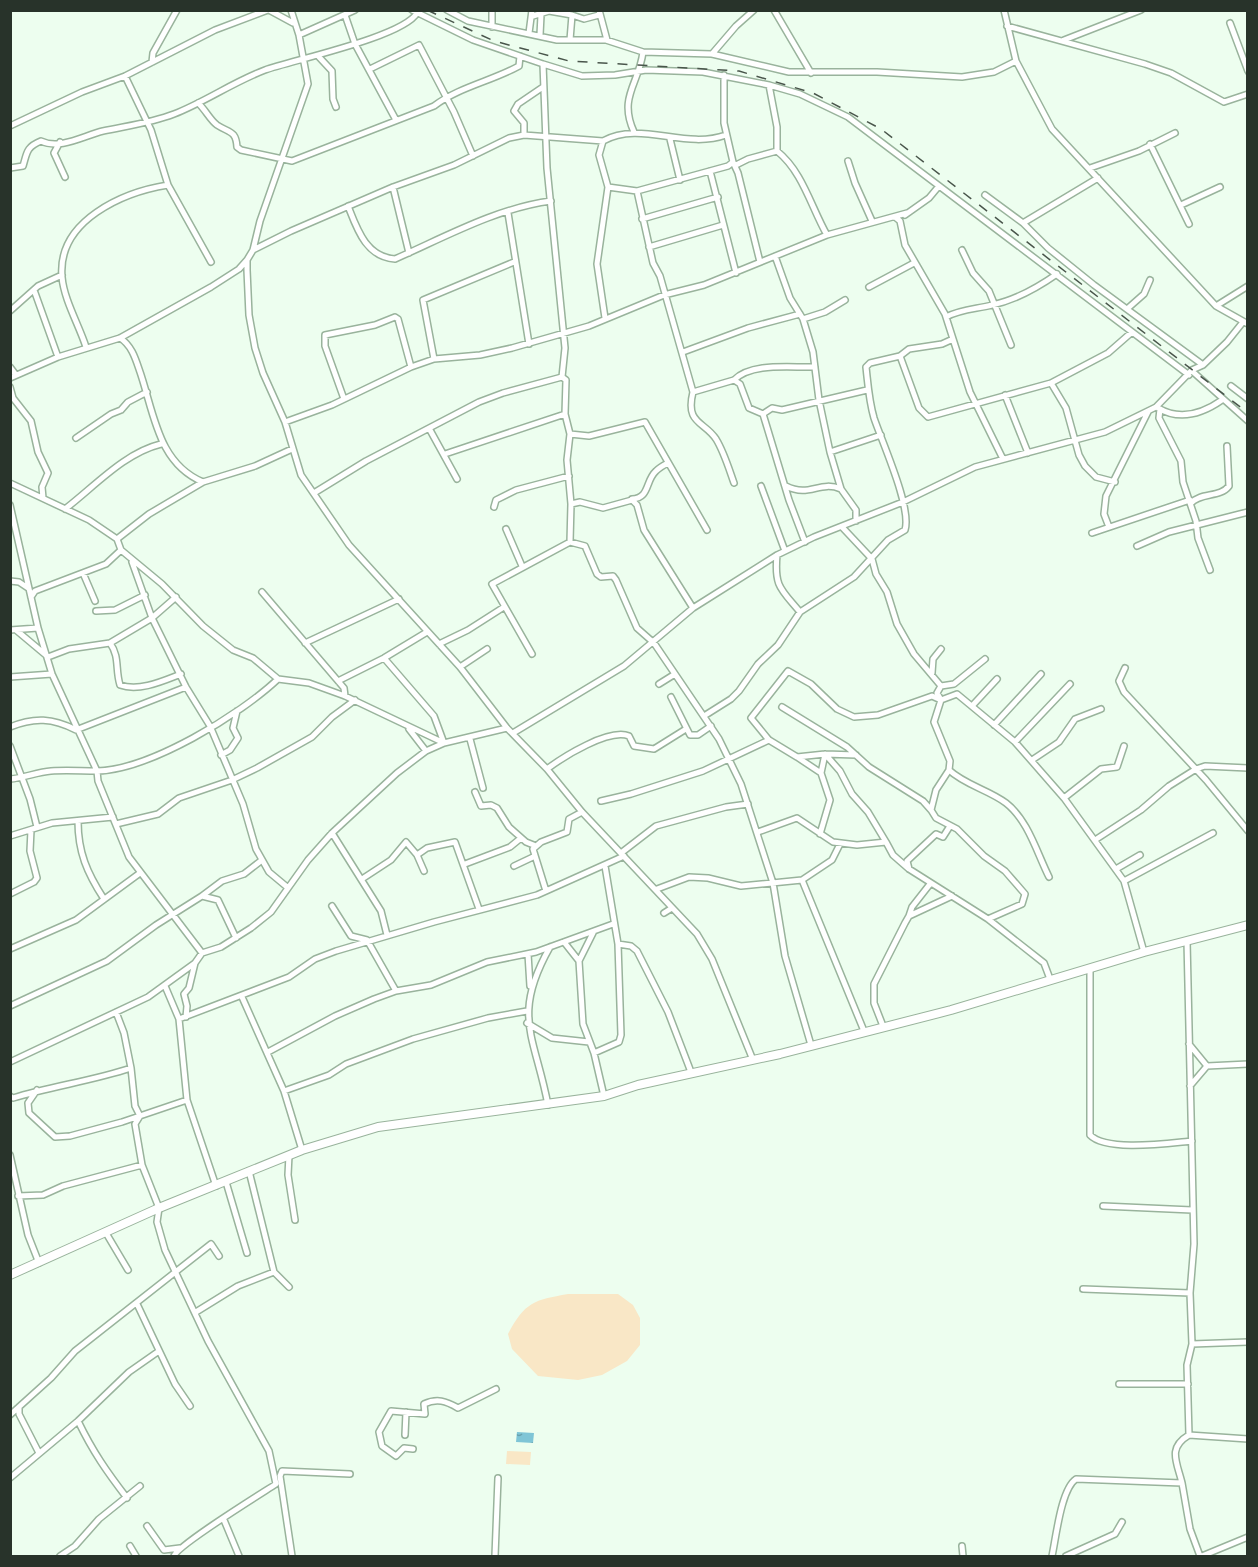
<svg xmlns="http://www.w3.org/2000/svg" width="1258" height="1567" viewBox="0 0 1258 1567" font-family="Barlow,sans-serif">
<style>
.park{fill:#f9e7c6}
.water{fill:url(#water-ripples)}
.lines{fill:none;stroke-linecap:round;stroke-linejoin:round}
.street-casing{stroke:#99b39c;stroke-width:8}
.secondary-casing{stroke:#99b39c;stroke-width:10}
.street{stroke:#fff;stroke-width:5}
.secondary{stroke:#fff;stroke-width:8}
.rail{stroke:#49554b;stroke-width:1.5;stroke-dasharray:10 10;stroke-linecap:butt}
</style>
<defs>
<pattern id="water-ripples" width="26" height="14" patternUnits="userSpaceOnUse" patternTransform="scale(1.5)"><rect width="26" height="14" fill="#7fc5d6"/><path d="M2 4q2-2 4 0t4 0M15 11q2-2 4 0t4 0" fill="none" stroke="#68a1ae"/></pattern>
</defs>
<rect width="100%" height="100%" fill="#edfeef"/>
<!-- park -->
<path class="park" d="M568,1294h50l15,11 7,13v27l-13,16 -25,14 -24,5 -40,-4 -26,-27 -4,-15c17,-32 26,-34 60,-40z
M507,1451l24,1 -1,13 -24,-1z"/>
<!-- water -->
<path class="water" d="M517,1432l17,1 -1,10 -17,-1z"/>
<g class="lines">
<defs>
<path id="street" d="M269,10l24,13
M291,10l8,25 9,49 -48,137 -7,29 -6,10v10l2,45 6,33 8,25 22,49 16,53 48,70 111,122 47,61 40,41 35,43 115,122 15,25 41,101
M412,10l61,30 70,24 4,104 18,180 -3,29 4,3 -1,34 5,20 -3,26 4,44 -1,38 -78,42 40,70
M447,10l21,11 89,19h49l37,12 69,2 77,18h88l85,5 32,-5 22,-11
M599,10l8,30
M774,10l37,63
M1004,10l12,51 36,68 164,177 32,18
M345,15l10,29 41,76
M533,16l16,-5 23,4
M1230,23l18,48
M1007,26l138,38 26,9 53,29 24,-8
M492,27v-17
M529,33l3,-23
M299,35l56,-25
M540,35l1,-20
M570,40l2,-25 12,4 15,-4
M1064,40l77,-30
M712,54l24,-28 18,-16
M319,57l13,14 1,28 3,8
M152,62l1,-9 24,-43
M543,64l39,12 33,-1 31,-5 57,2 66,13 31,9 48,23 341,258
M370,69l49,-24 35,67 19,44
M125,76l26,54 17,55 43,77
M769,85l8,42v24c26,21 34,56 50,84
M198,103c7,6 12,17 19,22 12,8 19,5 20,22l4,3 51,11 142,-55c25,-19 58,-25 85,-40l1,-10
M10,126l72,-34 43,-16 90,-46 53,-20
M634,132c-16,-35 5,-48 9,-80
M524,135v-12l-10,-12 4,-7 25,-17
M670,139l10,41
M603,141l-4,14 9,32 -11,77 8,54
M60,142l-6,11 11,24
M1150,144l39,80
M848,161l7,22 17,38
M733,162l5,11 22,89
M736,165l12,-6 29,-8
M10,168l13,-2c4,-13 3,-19 18,-25 19,9 42,-5 62,-10 23,-5 48,-8 71,-17 31,-12 59,-32 91,-44 28,-10 138,-33 152,-57
M1090,168l49,-17 36,-18
M710,171l26,102
M393,187l16,66
M608,187l29,4 91,-25 5,-4 -9,-39v-48
M637,191l16,72 7,13 33,116c-8,32 11,29 23,47 8,13 13,30 18,44
M985,195l38,28 25,25 46,37 109,80
M1181,205l39,-18
M348,206c9,23 18,51 47,53 50,-22 102,-51 156,-58
M508,213l21,131
M905,215l24,-17 10,-12
M895,217l5,4 5,24 40,69 25,78 33,67
M642,219l76,-22
M1023,223l75,-45
M649,247l74,-22
M253,250l38,-19 102,-44 61,-22 55,-27 15,-3 79,6c38,-21 81,9 123,-6
M962,250l11,23 16,18 22,54
M775,256l15,42 13,21 10,33 6,48 11,52 11,37 15,21v11
M869,287l45,-24
M34,290l24,67
M1216,306l32,-20
M1127,309l17,-15 6,-14
M10,311l28,-25 24,-11
M946,317c15,-8 31,-8 46,-12 24,-5 45,-17 65,-31
M803,319l22,-7 20,-12
M120,338c11,7 15,19 19,31 15,42 18,94 64,113l52,-16 37,-17
M86,347c-7,-22 -22,-47 -24,-70 -5,-57 62,-85 106,-92
M683,352l65,-24 52,-14
M900,356l19,52 9,9 123,-34 57,-30 24,-21
M434,359l-11,-59 91,-38
M10,367l6,8
M1192,371l56,50
M10,378l48,-21 62,-19 91,-51 28,-18 8,-9
M734,380l6,4 9,24 14,6 9,-6 10,2 85,-20
M1051,383l15,25 13,47 6,11 11,11 19,5
M1231,386l17,13
M10,387l3,11 18,23 7,31 10,21 -6,14 1,11
M693,392l41,-12c18,-18 57,-12 81,-13
M1005,395l23,58
M344,399l-19,-53v-11l50,-10 20,-8 3,2 13,48
M1158,408c22,13 44,6 64,-8
M1160,409l-1,9 22,43 2,21 13,39 2,17 12,32
M763,414l26,86 16,42
M285,422l47,-17 79,-38 23,-8 46,-4 32,-7 77,-22 75,-31 40,-10 123,-50 80,-22
M430,430l27,49
M570,434l19,2 56,-14 62,108
M76,438l35,-24 10,-4 7,-8 19,-10
M830,452l51,-17
M445,454l120,-40
M10,483l79,37 28,19 4,11 41,34 41,42 30,24 20,8 25,21 31,4 36,13 99,47 63,-15
M761,486l24,65
M786,486c24,12 33,-6 55,3
M314,493l52,-32 113,-59 24,-9 59,-16
M632,499c18,-1 13,-18 24,-28 3,-3 8,-6 12,-8
M1191,503c10,-11 29,-5 38,-17l-2,-40
M571,504l9,-2 23,6 29,-8 5,5 7,25 49,78
M10,505l28,123 -28,2
M494,507l2,-7 20,-10 53,-14
M65,509c29,-22 59,-56 96,-65
M842,527l30,32 4,15 11,18 10,32 17,30 27,32
M1109,527l-5,-13 2,-18 42,-84
M506,529l16,37
M1092,533l98,-33
M117,539l32,-25 54,-32
M570,542l15,4 12,28 4,3 12,-1 3,4 21,48 17,15 65,96 22,45 32,99 12,73 26,89
M1137,546l32,-14 79,-20
M777,555c-3,32 4,34 23,57
M83,573l12,28
M10,581l9,1 9,6
M262,592l82,96 1,8
M31,597l4,-6 71,-27 15,-14
M176,597l-24,21 34,69 24,39 33,78 13,45 13,23 18,15
M96,611l19,-1 30,-15
M38,628l14,46 45,97 1,10 31,76 73,96
M16,630l31,26
M110,643c10,14 5,26 10,42 19,7 43,-4 61,-11
M305,643l94,-44
M439,644l29,-14 36,-23
M48,657l21,-8 41,-6 42,-25 -20,-56
M985,659l-31,25 -13,2 -4,7 4,7 -7,22 16,39 -1,9 -13,20 -5,20 5,8 21,11 27,27 21,15 20,23 -3,10 -34,15
M460,667l27,-18
M1125,668l-6,13 5,11 82,88 42,51
M932,673l1,-14 8,-10
M10,677l42,-3
M338,681l46,-23 43,-26
M659,684l16,-10
M671,697l19,38h8l13,-9
M972,706l25,-27
M782,707l65,40 22,20 54,34 8,9
M704,716l27,-17 8,-8 19,-27 20,-19 22,-33 54,-35 34,-37 17,-10c7,-22 -23,-88 -31,-112 -5,-17 -6,-33 -8,-51l4,-4 30,-7 9,-7 33,-5 11,-5
M994,725l47,-51
M10,727c24,-10 43,-9 66,3l110,-43
M409,729l17,22
M513,733l111,-67 69,-58 84,-53 37,-18 89,-35 72,-35 130,-35 51,-25 36,-37 11,-5 24,-23 16,-20
M470,739l13,49
M1015,742l55,-58
M10,746l20,53 7,28
M221,755l9,-5 8,-12 -5,-10 4,-17
M856,755l-31,-1 -28,3 -28,-17 -18,-22 37,-47 23,13 26,25 17,8 24,-2 54,-19 9,4 16,-6 58,48 49,56 60,83 20,71
M797,757l24,16 9,27 -10,34
M1032,760l27,-18 16,-23 26,-10
M547,769c16,-12 62,-41 82,-33l5,10 20,3 32,-20
M949,770c16,15 40,20 57,33 22,17 31,50 43,74
M821,773l4,-19 15,17 12,23 16,18 18,30
M10,779c14,-1 27,-7 41,-8 15,-1 30,0 46,0 52,-1 143,-56 181,-92
M475,792l6,14 10,-1 6,3 12,19 17,15 10,4
M1064,798l37,-29 16,-2 7,-21
M601,801l30,-7 72,-23 66,-31
M78,821c0,31 9,52 26,78
M116,824l42,-10 21,-16 53,-18 25,-12 55,-31 20,-20 23,-17
M758,832l39,-14 36,24 24,3 29,-3 7,13 16,14 79,50 56,44 6,16
M332,833l49,78 6,24
M10,836l42,-13 61,-6
M1095,840l46,-30 28,-24 27,-17 9,-3 43,2
M621,853l35,-27 70,-19 22,-3
M417,855l10,-7 28,-6 24,67
M465,864l45,-17 11,-9
M514,866l19,-9
M909,869l-2,-8 29,-27 7,3 7,-11
M1116,869l24,-14
M362,879l29,-19 15,-18 11,13 7,16
M802,880l30,-20 8,-16
M1124,881l89,-48
M657,889l32,-12 19,1 33,8 61,-6 62,151
M546,891l-13,-42 8,-7 26,-10 2,-13 13,-7
M10,894l24,-12 3,-4 -7,-27 1,-21
M202,896l20,-15 22,-7 18,-14
M332,906l19,30 16,4 29,51
M664,913l8,-5
M909,916l3,-9 18,-23
M1187,941l7,303 -4,49 2,51 -5,21 2,70
M564,942l15,19 4,63 11,29 10,43
M618,944l13,2 6,5 31,61 23,60
M10,949l66,-29 64,-47
M528,954l2,32
M579,961l14,-28
M1090,968v167c16,17 79,8 102,6
M165,986l14,33
M242,997l42,94 18,59
M10,1006l97,-45 49,-36 46,-29 16,4 18,38
M116,1012l8,21 7,35
M186,1017l1,-11 -3,-12 5,-6 6,-25
M527,1023l25,15 37,4
M883,1026l-9,-23v-19l31,-61 4,-7 43,-20
M1189,1044l18,22
M268,1052l67,-36 39,-17 22,-8 35,-6 56,-23 49,-10 77,-28
M594,1053l25,-11 2,-7 -3,-91 -13,-78
M10,1062l138,-65 47,-34 7,-10 19,-6 30,-19 20,-16 37,-52 24,-27 65,-60 29,-22 18,-8 -10,-27 -50,-58
M1190,1086l17,-20 41,-2
M37,1090l-9,13 1,10 26,24 15,-1 52,-14 65,-22
M284,1091l45,-16 17,-11 67,-25 75,-21 39,-7
M10,1096l3,2c39,-12 79,-17 118,-30l4,38 5,10
M548,1105c-13,-69 -37,-89 2,-158
M140,1116l-5,8 7,41 17,43 -2,14 8,28 43,91 61,110 7,33c-17,11 -98,61 -102,72
M10,1155l18,80 11,28
M289,1155l-1,20 7,45
M249,1171l25,101 15,15
M226,1182l21,71
M216,1186l-29,-86 -8,-81 110,-42 26,-18 21,-8 98,-29 103,-27 87,-39
M18,1196l25,-1 20,-9 79,-21
M1103,1206l89,4
M106,1233l22,37
M1083,1289l107,4
M137,1304l38,80 15,22
M196,1312l42,-26 36,-14
M1192,1344l56,-2
M1119,1384h69
M19,1407v7l20,39
M10,1415l41,-37 24,-27 136,-107 8,12
M78,1421c15,31 29,51 49,77
M405,1435l1,-23
M413,1449l-9,-1 -8,8 -14,-10 -3,-14 12,-21 34,3 -1,-10c13,-6 22,-3 34,4l38,-19
M10,1478l68,-57 51,-49 30,-21
M1182,1483l8,46 10,27
M224,1520l15,36
M147,1526l17,24 16,-2
M130,1546l6,10
M962,1546l1,10
M60,1556l15,-10 24,-27 41,-33
M292,1556l-12,-80 2,-5 68,3
M495,1556l3,-78
M1052,1556c4,-18 9,-67 24,-77l106,4c-5,-21 -15,-35 7,-48l59,4
M1066,1556l49,-22 7,-12
M1202,1556l46,-19"/>
<path id="secondary" d="M10,1275l149,-67 143,-58 76,-23 226,-31 34,-11 142,-31 171,-44 193,-58 104,-27"/>
</defs>
<!-- street casing -->
<use href="#street" class="street-casing"/>
<!-- secondary casing -->
<use href="#secondary" class="secondary-casing"/>
<!-- street -->
<use href="#street" class="street"/>
<!-- secondary -->
<use href="#secondary" class="secondary"/>
<!-- rail -->
<path class="rail" d="M427,10l67,31 75,20 170,10 74,22 68,36 367,284"/>
</g>
<!-- border -->
<rect width="1258" height="1567" fill="none" stroke="#28332a" stroke-width="24"/>
</svg>
